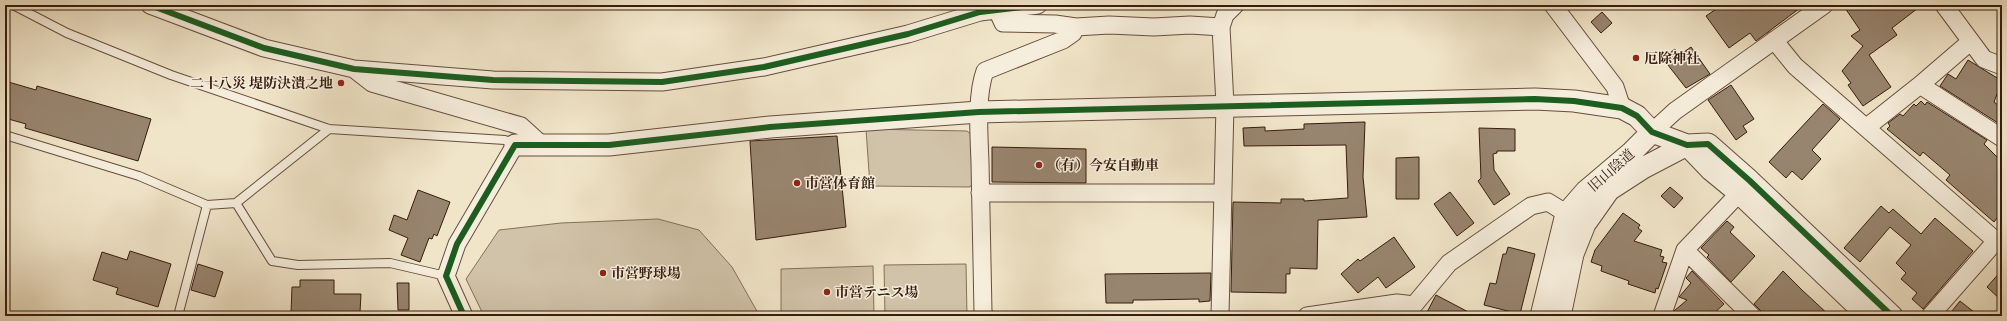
<svg xmlns="http://www.w3.org/2000/svg" width="2007" height="321" viewBox="0 0 2007 321" font-family="'IM FELL English','Noto Serif JP',serif">
<style>
.green{fill:#d1c3a9;stroke:#84705c}
.building{fill:#98856f;stroke:#371c0e}
.lines{fill:none;stroke-linecap:round;stroke-linejoin:round}
.service-casing{stroke:#664e3d;stroke-width:10}
.minor-casing{stroke:#664e3d;stroke-width:19}
.tertiary-casing{stroke:#664e3d;stroke-width:23}
.service{stroke:#f6eedc;stroke-width:8}
.minor{stroke:#f6eedc;stroke-width:17}
.tertiary{stroke:#f6eedc;stroke-width:21}
.quiet{stroke:#8d6e63;stroke-width:5;stroke-dasharray:10 5;stroke-linecap:butt}
.cycleway-casing{stroke:#f6eedc;stroke-width:8}
.cycleway{stroke:#1b5e20;stroke-width:6}
.poi-dot{fill:#8f2418;stroke:#f6eedc;stroke-width:1.5}
.labels{text-anchor:middle;stroke-width:3;stroke-linejoin:round;paint-order:stroke}
.poi-label{font-size:14px;font-weight:bold;fill:#371c0e;stroke:#f6eedc;text-anchor:start}
.street-label{font-size:14px;fill:#371c0e;stroke:#f6eedc}
</style>
<rect width="100%" height="100%" fill="#f1e5c9"/>
<filter id="stains"><feTurbulence type="fractalNoise" baseFrequency=".005" numOctaves="4"/><feColorMatrix values="0 0 0 0 .2 0 0 0 0 .09 0 0 0 0 .02 0 0 0 .5 -.17"/></filter>
<radialGradient id="worn" r=".72"><stop offset=".6" stop-color="#630" stop-opacity="0"/><stop offset="1" stop-color="#630" stop-opacity=".3"/></radialGradient>
<!-- green -->
<path class="green" d="M866,129l101,2 4,3 2,48 -3,5 -100,-1z
M658,219l41,11 33,37 26,46v3h-274l-18,-37 33,-49 62,-7z
M966,264l1,52h-82l-1,-51z
M873,266l1,50h-93v-47z"/>
<!-- building -->
<path class="building" d="M1722,5h82l-48,36 -6,-8 -21,15 -23,-32z
M1843,5h79l-30,23 5,7 -28,20 22,32 -28,19 -15,-21 3,-2 -9,-12 21,-25 -12,-10 9,-6z
M1602,12l10,11 -11,10 -10,-11z
M1691,47l19,27 -24,14 -22,-28 3,-2 -1,-2 9,-7 5,6z
M1968,60l34,21 -8,21 8,6v9l-4,6 -58,-37 8,-12 8,5z
M5,81l31,9 1,-4 114,33 -13,42 -113,-33 1,-4 -21,-6z
M1731,85l23,34 -11,7 4,6 -11,8 -28,-40z
M1921,101l4,4 2,-3 60,38 -3,4 18,18v50l-8,10 -48,-42 4,-5 -27,-23 -3,4 -33,-27 3,-3 -2,-3 12,-9 3,2 11,-12 2,2z
M1823,104l17,15 -28,31 9,9 -19,21 -10,-9 -6,7 -17,-16z
M1365,122l-2,55 4,40 -49,3 -1,49 -27,-1v6h-4v19l-55,-1 2,-90 48,1v-4h23v2l44,-3 -2,-53 -102,1 -1,-18 22,-1v4l39,-2v-5z
M1479,128l36,1v22h-18v2l-4,1 1,16 16,24 -16,11 -16,-24 3,-3z
M837,136l9,91 -90,13 -6,-99z
M992,147l94,2v34l-94,-1z
M1419,157v42h-23v-41z
M1670,187l13,11 -9,10 -13,-12z
M418,190l32,12 -13,34 -3,-2 -2,5 -3,-1 -9,24 -19,-7 7,-17 -19,-8 5,-15 13,5z
M1450,192l24,31 -17,13 -23,-32z
M1881,206l8,7 4,-4 28,25 14,-16 38,33 -50,58 -11,-10 5,-6 -16,-14 5,-6 -10,-10 15,-18 -21,-18 -30,35 -16,-14z
M1623,213l17,12 -2,3 4,3 -8,10 28,9 -2,6 4,1 -2,5 5,1 -9,26 -2,-1 -1,5 -27,-9 1,-3 -28,-10 1,-5 -11,-4 4,-12z
M1727,221l7,6 -4,5 25,24 -24,26 -24,-25 2,-2 -8,-7z
M1394,237l21,30 -29,21 -8,-11 -20,16 -17,-19 17,-15 2,2z
M1508,247l27,7 -15,60 -36,-9 6,-22 6,1 7,-30h3z
M130,251l41,13 -13,43 -42,-13 2,-6 -25,-8 9,-28 25,8z
M198,264l25,8 -8,25 -24,-7z
M2002,270v31l-15,-14z
M1692,271l32,33 -13,12h-38l1,-5 13,-11 -8,-3 12,-14 -5,-5z
M1783,271l19,19 28,26h-64l-12,-12z
M1211,273l-1,28 -11,1v-3l-56,1h-10v3h-27l-1,-29z
M300,280h34v14h27l-1,18h-26v4h-16v-3h-27l1,-26h8z
M397,283h12v27h-11z
M1436,295l40,21h-51z
M1960,301l19,15h-31z"/>
<g class="lines">
<defs>
<path id="service" d="M13,5l54,28 104,42 158,54 176,11 10,5
M5,135l134,41 68,29 29,-2 93,-74
M236,203l36,58 26,4 92,-2 56,13
M178,316l29,-111"/>
<path id="minor" d="M150,5l114,43 90,21 139,11 169,2 102,-15 144,-33 72,-22 58,-7
M1553,5l62,82 7,21
M1944,5l40,54 18,7
M997,10l6,13 52,1 21,3 33,-2 45,2 36,-2 31,2
M1774,40l21,26 207,180
M354,69l18,14 149,43 21,19
M1920,85l50,-43
M1867,127l53,-42 82,53
M1652,132l23,-21 149,-106
M980,193h242
M1685,250l67,66
M464,316l-18,-40 11,-32 58,-99
M985,316l-2,-4c-1,-50 -2,-100 -3,-150 -1,-26 -4,-67 5,-91l78,-31 10,-7 3,-6
M1220,316l5,-211 -4,-78 4,-12 10,-10
M1307,316l90,-13 17,2
M1408,316l6,-11 35,-42 82,-57 17,-4 29,18
M1662,316l23,-66 62,-65
M1930,316l66,-75"/>
<path id="tertiary" d="M515,145h94l161,-18 209,-15 556,-13 39,2 48,7 15,8 15,16 35,13 21,-1 42,37 142,135
M1687,145l24,25 28,23 129,123
M1541,316l25,-102 20,-23 46,-39 20,-20
M1560,316l13,-62 12,-30 24,-34 34,-22 44,-23"/>
</defs>
<!-- service casing -->
<use href="#service" class="service-casing"/>
<!-- minor casing -->
<use href="#minor" class="minor-casing"/>
<!-- tertiary casing -->
<use href="#tertiary" class="tertiary-casing"/>
<!-- service -->
<use href="#service" class="service"/>
<!-- minor -->
<use href="#minor" class="minor"/>
<!-- tertiary -->
<use href="#tertiary" class="tertiary"/>
<!-- quiet -->
<path class="quiet" d="M969,5l11,7"/>
<defs>
<path id="cycleway" d="M150,5l114,43 90,21 139,11 169,2 102,-15 144,-33 72,-22 58,-7
M464,316l-18,-40 11,-32 58,-99h94l161,-18 209,-15 556,-13 39,2 48,7 15,8 15,16 35,13 21,-1 42,37 142,135"/>
</defs>
<!-- cycleway casing -->
<use href="#cycleway" class="cycleway-casing"/>
<!-- cycleway -->
<use href="#cycleway" class="cycleway"/>
</g>
<!-- markers -->
<g class="poi-dot">
<circle cx="1636" cy="58" r="4"/>
<circle cx="341" cy="83" r="4"/>
<circle cx="1039" cy="165" r="4"/>
<circle cx="797" cy="183" r="4"/>
<circle cx="603" cy="273" r="4"/>
<circle cx="827" cy="292" r="4"/>
</g>
<g class="labels">
<!-- poi labels -->
<g class="poi-label">
<text x="1644" y="63">厄除神社</text>
<text x="333" y="88" text-anchor="end">二十八災 堤防決潰之地</text>
<text x="1047" y="170">（有）今安自動車</text>
<text x="805" y="188">市営体育館</text>
<text x="611" y="278">市営野球場</text>
<text x="835" y="297">市営テニス場</text>
</g>
<!-- street labels -->
<g class="street-label">
<text transform="translate(1611 170) rotate(-41)" y="5">旧山陰道</text>
</g>
</g>
<!-- margin -->
<rect width="2007" height="321" fill="none" stroke="#f1e5c9" stroke-width="20"/>
<rect x="6" y="6" width="1995" height="309" fill="none" stroke="#371c0e" stroke-width="2"/>
<rect x="10" y="10" width="1987" height="301" fill="none" stroke="#371c0e"/>
<rect width="100%" height="100%" filter="url(#stains)"/>
<rect width="100%" height="100%" fill="url(#worn)"/>
</svg>
